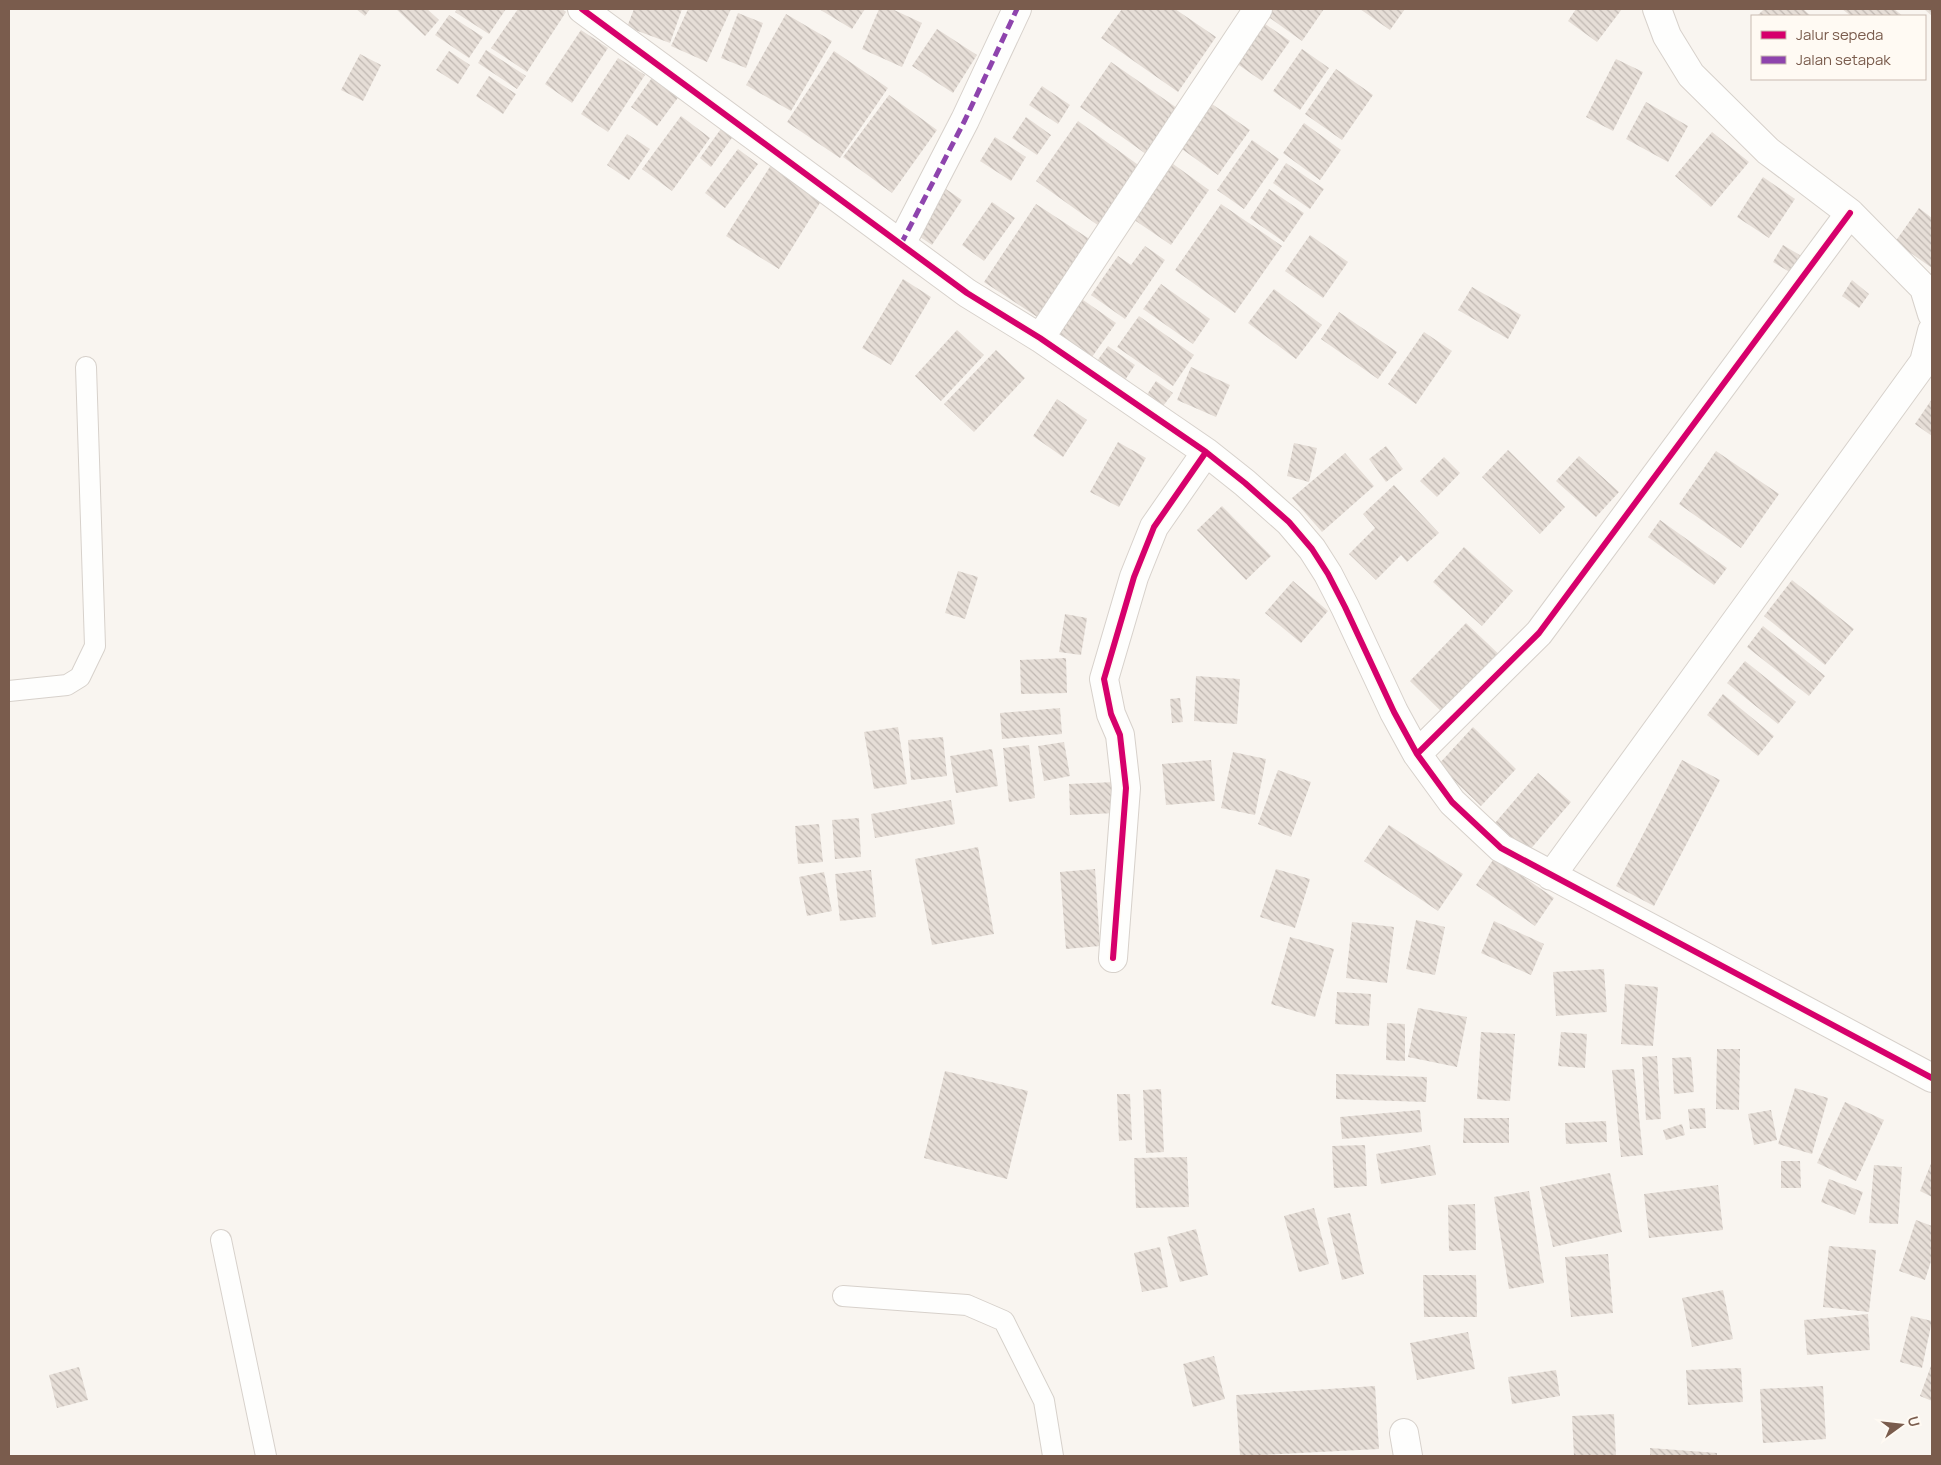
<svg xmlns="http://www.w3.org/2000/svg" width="1941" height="1465" viewBox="0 0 1941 1465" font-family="Manrope,sans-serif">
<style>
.building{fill:url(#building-back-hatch)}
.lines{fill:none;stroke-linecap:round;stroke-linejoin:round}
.lane-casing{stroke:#d7d1cb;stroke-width:22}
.street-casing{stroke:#d7d1cb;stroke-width:30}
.lane{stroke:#fefefd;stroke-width:20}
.street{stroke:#fefefd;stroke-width:28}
.quiet{stroke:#8e44ad;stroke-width:5;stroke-dasharray:10 5;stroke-linecap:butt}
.cycleway-casing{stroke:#fffaf3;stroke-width:9}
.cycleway{stroke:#d6006c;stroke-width:6}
</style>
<defs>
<pattern id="building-back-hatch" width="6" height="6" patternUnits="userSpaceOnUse" patternTransform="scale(1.25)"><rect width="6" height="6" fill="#e6ded7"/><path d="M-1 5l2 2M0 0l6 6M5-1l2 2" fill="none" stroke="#bfb7b1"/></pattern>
</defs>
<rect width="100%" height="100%" fill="#f9f5f0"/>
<!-- building -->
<path class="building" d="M356,9h14l-5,7z
M396,9h31l12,11 -14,16z
M457,9h49l-17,25 -34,-22z
M518,9h44l4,3 -39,60 -36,-24z
M634,9h48l-12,34 -43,-16z
M688,9h43l-24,53 -36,-16z
M819,9h46l-13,20z
M879,9h13l30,14 -20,44 -40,-18z
M1122,9h53l41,28 -38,55 -77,-54z
M1266,9h58l-22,32 -39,-28z
M1360,9h45l-15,21z
M1576,9h46l-25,33 -29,-21z
M1764,9h39l8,7h-54z
M1842,9h52l9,7h-52z
M1924,9h8v7z
M738,13l25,10 -17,45 -25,-10z
M786,14l46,27 -41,70 -45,-26z
M449,15l34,22 -14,21 -34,-23z
M1258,19l32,22 -28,40 -32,-22z
M937,29l40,26 -24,38 -41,-27z
M581,30l27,18 -36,55 -27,-19z
M1302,49l27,19 -29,42 -27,-19z
M486,50l40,26 -9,13 -39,-26z
M449,51l21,14 -12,19 -22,-14z
M834,51l54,37 -48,70 -53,-36z
M360,54l21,11 -18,36 -22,-11z
M618,58l27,17 -37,57 -27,-18z
M1616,59l27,13 -30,59 -27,-14z
M1111,62l66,46 -31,46 -66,-47z
M1336,69l37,26 -31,45 -37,-26z
M654,75l26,20 -23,31 -26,-19z
M489,76l27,18 -13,20 -27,-18z
M1042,86l28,19 -12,19 -29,-19z
M889,95l48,35 -45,63 -49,-36z
M1206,100l44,30 -32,45 -43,-31z
M1646,102l42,24 -20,36 -42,-23z
M681,116l29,22 -38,53 -30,-22z
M1026,117l25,18 -14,20 -25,-17z
M1078,121l63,46 -42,59 -63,-45z
M1304,123l37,27 -21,30 -37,-27z
M723,126l11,9 -23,32 -11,-9z
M1712,132l37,30 -38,45 -36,-31z
M627,134l23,15 -21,31 -22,-15z
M995,137l31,20 -15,24 -31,-20z
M1252,140l27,19 -35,50 -27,-19z
M738,149l20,15 -33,44 -20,-15z
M1169,161l40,29 -38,55 -41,-28z
M1286,163l38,26 -14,20 -37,-26z
M771,165l52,33 -44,71 -53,-33z
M1763,177l32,22 -26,39 -32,-21z
M943,187l19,13 -30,45 -19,-13z
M1269,189l35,24 -20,29 -34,-24z
M992,202l23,16 -31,43 -22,-16z
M1036,204l55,36 -52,78 -55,-36z
M1221,204l61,42 -47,67 -60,-43z
M1919,208l13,10v50l-37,-26z
M1310,235l38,27 -25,36 -38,-27z
M1783,245l25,15 -10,17 -25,-15z
M1145,246l20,14 -40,59 -34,-24 27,-39 13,9z
M903,279l28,18 -40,68 -29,-17z
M1852,280l17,14 -10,14 -17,-12z
M1161,284l49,35 -17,25 -50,-35z
M1472,287l49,28 -13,24 -50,-29z
M1274,289l48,36 -26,34 -48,-36z
M1076,295l40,28 -24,34 -40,-28z
M1339,312l58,40 -19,27 -57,-40z
M1139,316l55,39 -21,31 -56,-39z
M957,330l27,25 -43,46 -26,-25z
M1424,332l28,19 -36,53 -28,-20z
M1108,346l27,19 -10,15 -28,-19z
M996,350l29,28 -51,54 -30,-28z
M1191,367l39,18 -14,32 -39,-17z
M1156,381l17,12 -13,17 -16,-11z
M1057,399l30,21 -24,37 -30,-21z
M1932,399v37l-17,-12z
M1118,442l28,16 -27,49 -29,-15z
M1294,443l23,5 -8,34 -22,-6z
M1386,446l17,23 -17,13 -17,-23z
M1508,450l57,57 -25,27 -58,-57z
M1716,451l63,43 -38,54 -62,-44z
M1345,453l29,33 -52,46 -30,-34z
M1579,456l40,36 -23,25 -40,-36z
M1444,457l16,16 -23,24 -17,-16z
M1394,485l45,48 -32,29 -6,-7 -25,25 -27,-26 26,-26 -12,-14z
M1222,506l49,50 -25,24 -49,-50z
M1660,520l67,48 -13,17 -66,-48z
M1464,547l49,44 -31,35 -49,-44z
M958,571l20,6 -13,42 -20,-6z
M1792,580l62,49 -29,36 -61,-49z
M1293,581l35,30 -27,32 -36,-30z
M1065,614l22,4 -6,37 -22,-3z
M1466,623l40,38 -57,58 -39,-38z
M1763,626l62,50 -16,20 -62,-49z
M1066,658l1,35 -46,1 -1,-34z
M1745,661l51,41 -18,22 -51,-41z
M1196,676l44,3 -3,45 -43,-3z
M1723,694l51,42 -16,20 -51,-41z
M1180,698l3,24 -11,1 -2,-24z
M1060,708l2,26 -60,5 -2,-26z
M898,727l9,57 -33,5 -10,-57z
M1473,727l43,42 -35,37 -43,-41z
M943,737l4,39 -36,4 -3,-40z
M1064,742l6,34 -26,5 -6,-35z
M1029,745l6,53 -26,4 -6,-54z
M992,749l6,37 -42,7 -6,-37z
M1233,752l33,7 -11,56 -34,-7z
M1211,760l4,41 -49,4 -4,-41z
M1682,760l38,20 -66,126 -38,-20z
M1278,770l33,12 -20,55 -33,-13z
M1538,773l33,29 -43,50 -33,-29z
M1115,782l1,31 -46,2 -1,-31z
M951,800l4,24 -80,14 -4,-24z
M859,818l2,39 -26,2 -3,-39z
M819,824l4,38 -25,2 -3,-38z
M1389,825l74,49 -25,37 -74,-50z
M978,847l16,87 -62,11 -17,-86z
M1495,857l59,41 -19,28 -59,-41z
M1095,869l5,77 -34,3 -6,-77z
M1276,869l34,10 -15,49 -35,-11z
M871,870l5,47 -36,4 -5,-47z
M824,872l8,39 -25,5 -8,-39z
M1416,920l29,7 -10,48 -29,-6z
M1494,921l50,23 -13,31 -50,-22z
M1352,922l42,5 -7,56 -41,-5z
M1290,937l44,12 -19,68 -44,-13z
M1604,969l3,43 -51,4 -3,-44z
M1625,984l33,3 -5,59 -32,-2z
M1337,992l34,2 -2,32 -34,-2z
M1418,1008l49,9 -10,50 -49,-10z
M1387,1023l18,1v37l-19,-1z
M1481,1032l34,2 -5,67 -33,-2z
M1561,1032l26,2 -2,34 -27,-2z
M1717,1049h23l-1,61 -23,-1z
M1657,1056l4,63 -15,1 -4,-63z
M1691,1057l3,35 -20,2 -2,-36z
M1634,1069l9,86 -22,2 -9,-87z
M945,1071l83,20 -21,88 -83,-21z
M1336,1074l91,3 -1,25 -90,-3z
M1795,1088l33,10 -16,56 -34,-10z
M1161,1089l3,63 -18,1 -3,-63z
M1117,1094h13l2,46 -13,1z
M1845,1102l39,18 -28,61 -39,-18z
M1705,1108l1,20 -16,1 -2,-20z
M1420,1110l2,22 -80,7 -2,-22z
M1771,1110l6,30 -23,5 -6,-31z
M1464,1118h45v25h-46z
M1606,1121l1,21 -41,2 -1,-21z
M1682,1124l3,11 -19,5 -3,-10z
M1365,1145l2,41 -33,2 -2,-42z
M1430,1145l6,30 -55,9 -5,-30z
M1187,1157l2,50 -53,1 -2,-50z
M1781,1161h19l1,27h-20z
M1932,1161v36l-12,-6z
M1874,1165l28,2 -4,57 -29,-1z
M1610,1173l12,59 -69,15 -13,-60z
M1829,1179l34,13 -8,23 -34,-13z
M1718,1185l5,45 -74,8 -5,-44z
M1529,1191l15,92 -35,6 -15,-92z
M1475,1204l1,46 -27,1 -1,-46z
M1314,1208l15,56 -30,8 -15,-56z
M1350,1213l14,61 -22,6 -15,-62z
M1916,1220l16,6v32l-7,22 -26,-9z
M1196,1229l12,46 -28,7 -13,-45z
M1829,1246l47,4 -7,62 -46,-5z
M1160,1247l8,40 -26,5 -8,-39z
M1608,1254l5,59 -42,4 -6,-60z
M1423,1275h53l1,42h-53z
M1723,1290l10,49 -41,8 -10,-49z
M1868,1314l2,36 -63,5 -3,-35z
M1911,1316l21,5 -10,47 -22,-6z
M1468,1332l7,37 -58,11 -7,-37z
M1214,1356l11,43 -32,8 -10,-43z
M1932,1363v38l-12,-5z
M79,1367l9,33 -31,8 -8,-33z
M1741,1368l2,34 -55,3 -2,-35z
M1556,1370l4,26 -48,8 -4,-27z
M1375,1386l4,63 -139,7 -4,-61z
M1823,1386l3,53 -63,4 -3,-54z
M1614,1414l2,42h-42l-2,-40z
M1650,1448l67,5v3h-67z"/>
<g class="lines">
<defs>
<path id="lane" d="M9,691l58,-6 13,-8 15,-31 -9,-279
M221,1240l45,216
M843,1296l124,9 37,16 40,80 9,55"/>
<path id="street" d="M582,9l385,284 73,45 166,114 39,31 44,39 23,27 16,25 17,33 49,105 23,42 35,48 49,46 431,230
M1657,9l10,27 24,39 77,76 82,62 74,75 8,26
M901,244l64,-124 52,-111
M1040,338l218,-329
M1417,754l122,-121 311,-420
M1551,876l373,-514 8,-31
M1113,958l13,-170 -6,-53 -9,-21 -7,-35 30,-102 20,-50 52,-75
M1404,1433l4,23"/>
</defs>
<!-- lane casing -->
<use href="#lane" class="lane-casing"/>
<!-- street casing -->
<use href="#street" class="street-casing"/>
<!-- lane -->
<use href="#lane" class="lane"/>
<!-- street -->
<use href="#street" class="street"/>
<!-- quiet -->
<path class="quiet" d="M901,244l64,-124 52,-111"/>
<defs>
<path id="cycleway" d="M582,9l385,284 73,45 166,114 39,31 44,39 23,27 16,25 17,33 49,105 23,42 35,48 49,46 431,230
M1417,754l122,-121 311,-420
M1113,958l13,-170 -6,-53 -9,-21 -7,-35 30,-102 20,-50 52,-75"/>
</defs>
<!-- cycleway casing -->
<use href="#cycleway" class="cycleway-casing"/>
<!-- cycleway -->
<use href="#cycleway" class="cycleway"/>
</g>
<!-- border -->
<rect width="1941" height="1465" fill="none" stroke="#7a5c4d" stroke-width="20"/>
<!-- legend -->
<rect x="1751" y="15" width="175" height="65" fill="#fffaf3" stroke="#cabbb1"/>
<rect x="1761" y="31" width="25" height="8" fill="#d6006c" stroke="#cabbb1"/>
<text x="1796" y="40" font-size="15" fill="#7a5c4d">Jalur sepeda</text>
<rect x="1761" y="56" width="25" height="8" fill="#8e44ad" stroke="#cabbb1"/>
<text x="1796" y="65" font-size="15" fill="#7a5c4d">Jalan setapak</text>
<!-- north arrow -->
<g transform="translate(1901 1425) rotate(75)" stroke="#fffaf3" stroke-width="4" paint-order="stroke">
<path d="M0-4L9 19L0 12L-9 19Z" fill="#7a5c4d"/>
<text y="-8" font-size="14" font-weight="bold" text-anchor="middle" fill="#7a5c4d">U</text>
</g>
</svg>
